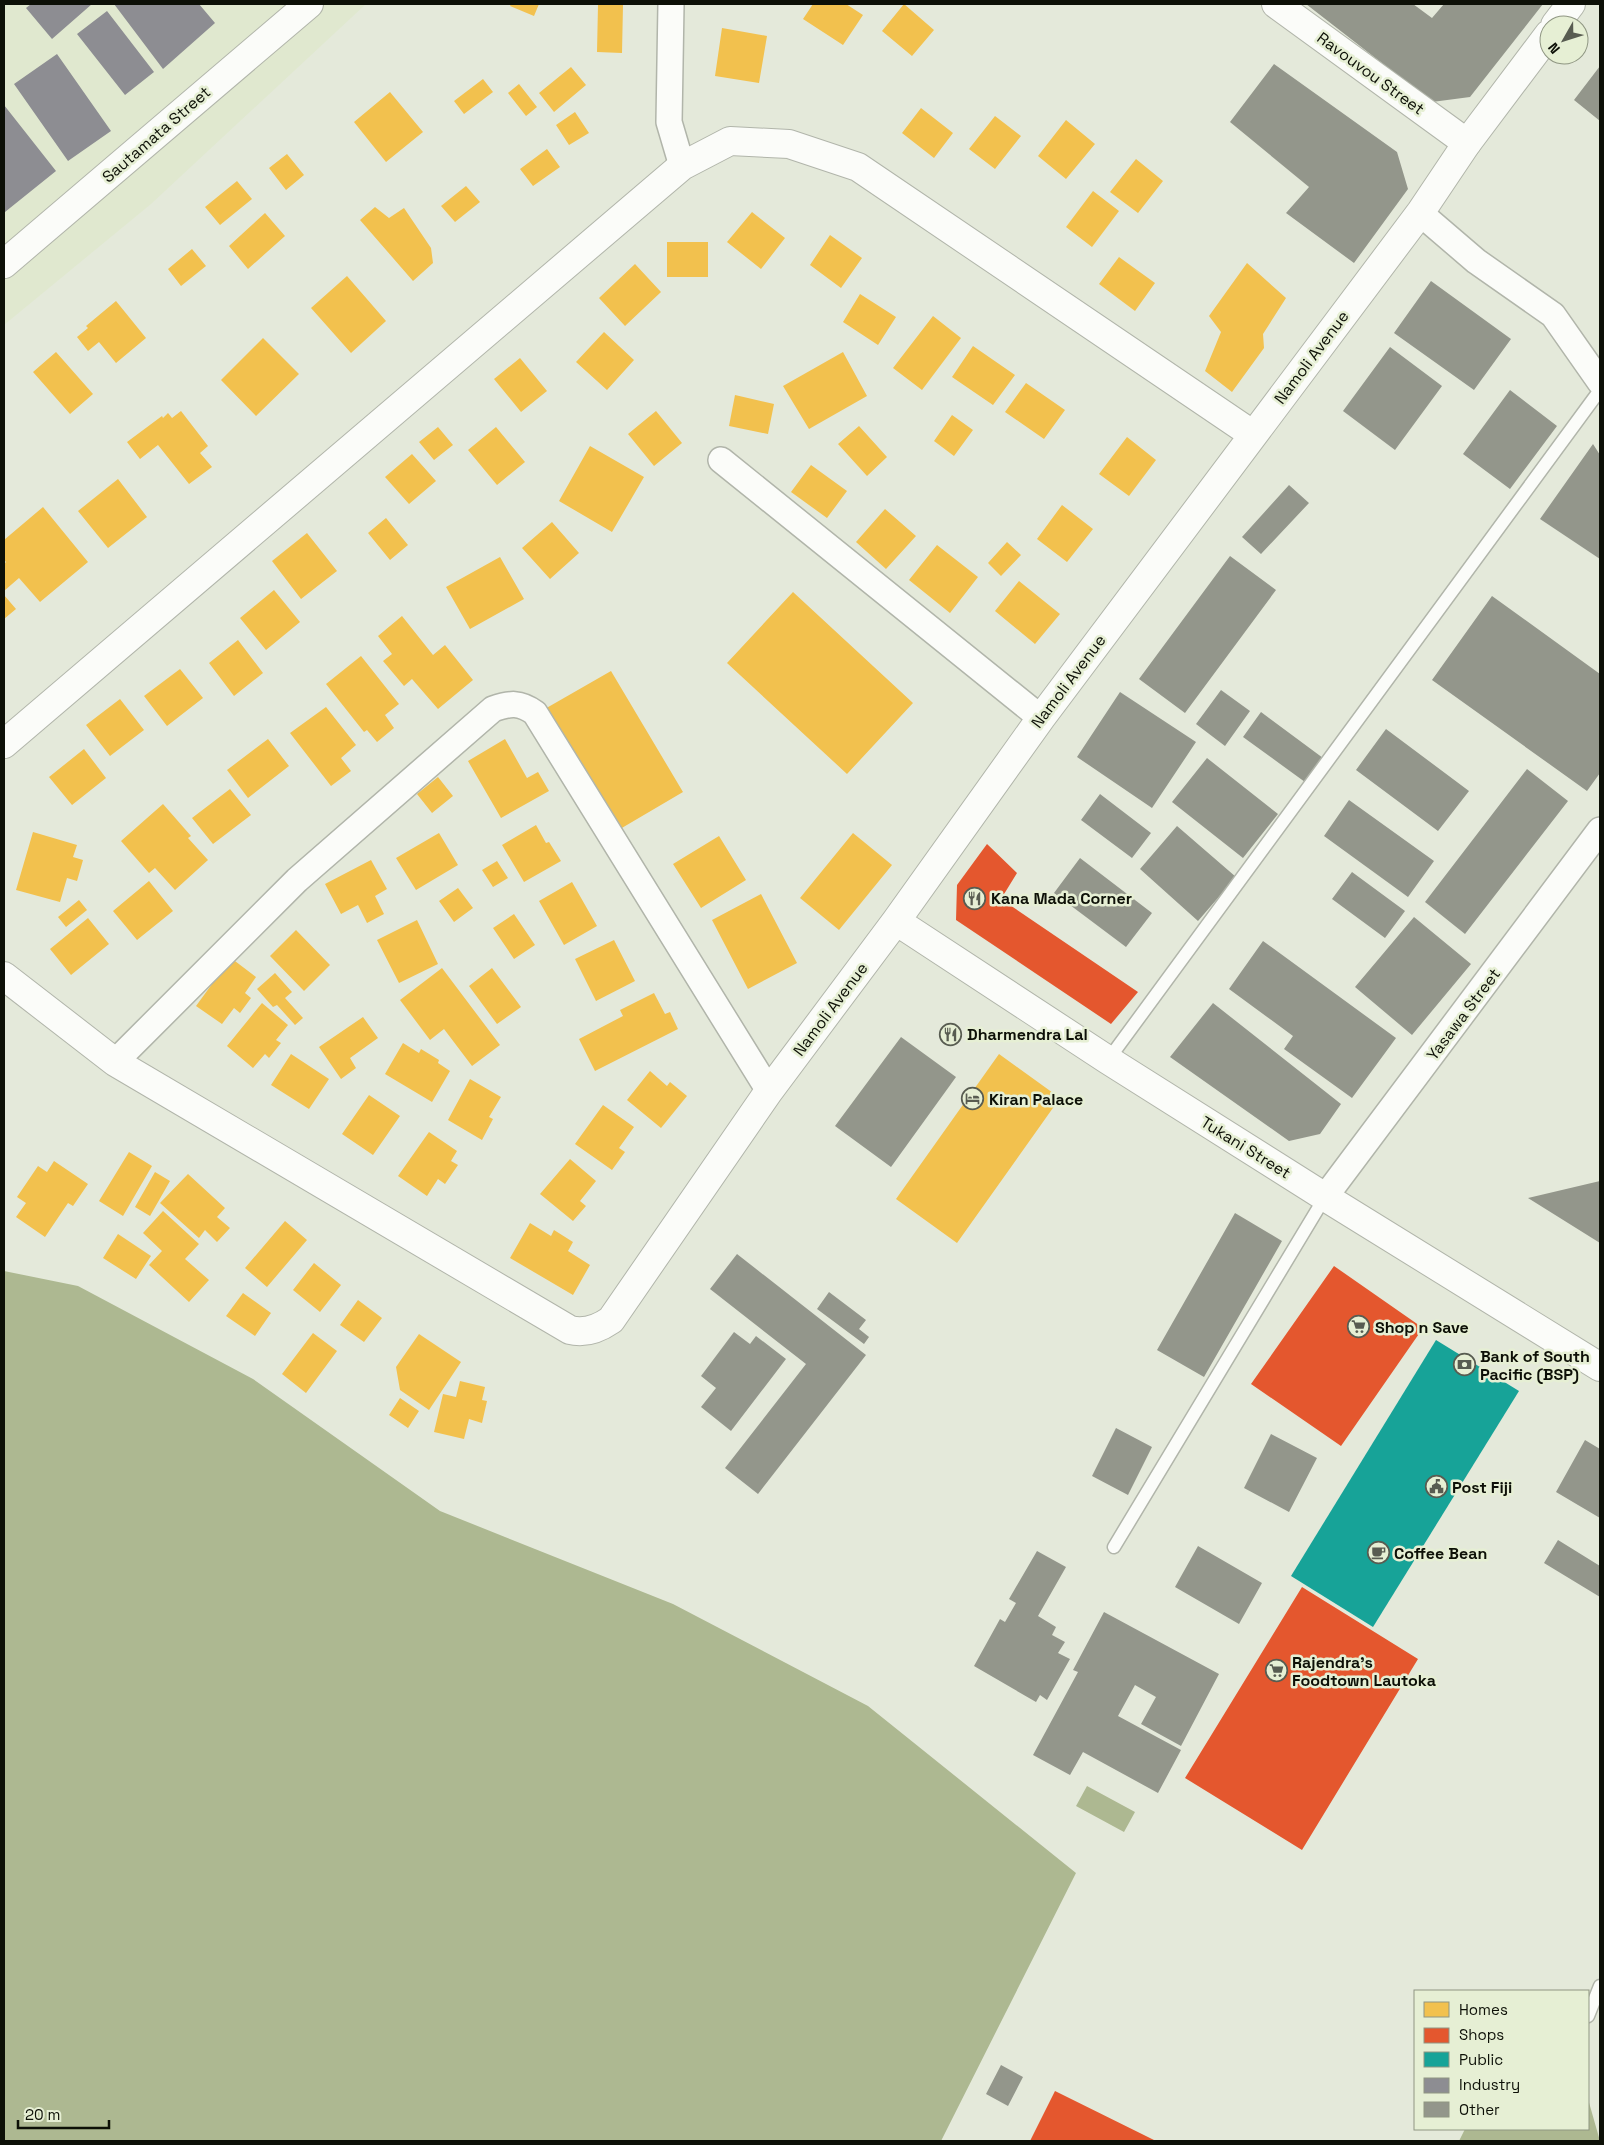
<svg xmlns="http://www.w3.org/2000/svg" width="1604" height="2145" viewBox="0 0 1604 2145" font-family="'Space Grotesk',sans-serif">
<style>
.built{fill:#e0e8cf}
.water{fill:#adb891}
.homes{fill:#f2c14e}
.shops{fill:#e4572e}
.public{fill:#17a398}
.industry{fill:#8d8d92}
.building{fill:#93968b}
.lines{fill:none;stroke-linecap:round;stroke-linejoin:round}
.service-casing{stroke:#b1b5aa;stroke-width:15}
.minor-casing{stroke:#b1b5aa;stroke-width:28}
.tertiary-casing{stroke:#b1b5aa;stroke-width:30}
.secondary-casing{stroke:#b1b5aa;stroke-width:30}
.service{stroke:#fbfcf9;stroke-width:12}
.minor{stroke:#fbfcf9;stroke-width:25}
.tertiary{stroke:#fbfcf9;stroke-width:28}
.secondary{stroke:#fbfcf9;stroke-width:28}
.labels{text-anchor:middle;stroke-width:5;stroke-linejoin:round;paint-order:stroke}
.street-label{font-size:16px;fill:#0d1007;stroke:#e6efd4}
.poi-label{font-size:16px;font-weight:bold;fill:#0d1007;stroke:#e6efd4;text-anchor:start}
</style>
<rect width="100%" height="100%" fill="#e4e9da"/>
<!-- built -->
<path class="built" d="M4,4h362l-215,200 -147,121z"/>
<!-- water -->
<path class="water" d="M4,1271l74,15 175,93 187,132 233,93 195,102 208,167 -135,268h-937z
M1087,1786l48,26 -11,20 -48,-26z
M1588,2099l12,42h-141l6,-12h123z"/>
<!-- homes -->
<path class="homes" d="M511,4h28l-5,12 -24,-10z
M813,4h33l17,11 -20,30 -40,-26z
M904,4l30,26 -22,26 -30,-25z
M598,5h25l-1,48 -25,-1z
M722,28l45,8 -8,47 -44,-7z
M571,67l15,18 -32,27 -15,-19z
M483,79l10,13 -29,22 -10,-13z
M519,84l18,23 -11,9 -18,-23z
M390,92l33,40 -37,30 -32,-40z
M921,108l32,25 -19,25 -32,-25z
M575,112l14,21 -20,12 -13,-20z
M995,116l26,20 -26,33 -26,-20z
M1066,120l29,24 -29,35 -28,-23z
M547,149l13,18 -27,19 -13,-17z
M287,154l17,21 -18,15 -17,-22z
M1136,159l27,22 -25,32 -28,-21z
M237,181l15,18 -32,26 -15,-18z
M466,186l14,16 -25,20 -14,-16z
M1093,191l26,20 -27,36 -26,-20z
M375,207l14,11 15,-10 27,40 2,15 -20,18 -53,-61z
M752,212l33,26 -24,31 -34,-27z
M265,213l20,23 -37,33 -19,-23z
M830,235l32,23 -21,30 -31,-23z
M667,242h41v35h-41z
M192,249l14,17 -25,20 -13,-17z
M1119,257l36,26 -20,28 -36,-27z
M1247,263l39,35 -23,36 1,14 -32,44 -27,-21 16,-39 -12,-16z
M635,264l26,28 -36,34 -26,-28z
M347,276l39,45 -35,32 -40,-45z
M860,294l36,23 -18,28 -35,-23z
M116,301l30,37 -30,25 -17,-21 -11,9 -11,-14 11,-9 -2,-2z
M933,316l28,22 -39,52 -29,-22z
M604,332l30,28 -27,30 -31,-28z
M263,338l36,36 -43,42 -35,-36z
M973,346l42,29 -22,30 -41,-28z
M56,352l37,42 -23,20 -37,-42z
M843,352l24,44 -58,33 -26,-43z
M520,358l27,33 -26,21 -27,-33z
M1026,383l39,27 -21,29 -39,-27z
M735,395l39,9 -6,30 -39,-8z
M181,411l27,35 -8,7 12,14 -23,17 -31,-39 -18,14 -13,-17 35,-26 1,2 5,-5 4,5z
M656,411l26,32 -28,23 -26,-32z
M952,415l21,15 -19,26 -20,-15z
M859,426l28,31 -20,19 -29,-32z
M438,427l15,18 -19,15 -15,-18z
M496,427l29,35 -28,23 -29,-35z
M1127,437l29,23 -27,36 -30,-22z
M590,446l54,31 -32,55 -53,-31z
M412,454l24,27 -27,23 -24,-27z
M811,465l36,26 -20,27 -36,-26z
M118,479l29,38 -39,31 -30,-37z
M1062,505l31,24 -26,33 -30,-23z
M43,507l45,55 -48,40 -21,-24 -15,13v-27l2,-2 -2,-2v-20z
M885,509l31,27 -30,33 -30,-27z
M386,518l22,27 -18,15 -22,-27z
M552,522l27,31 -29,26 -28,-31z
M307,533l30,38 -36,28 -29,-38z
M1007,542l14,13 -20,21 -13,-13z
M937,545l41,32 -28,36 -41,-33z
M500,557l24,42 -54,30 -24,-42z
M1019,581l41,33 -25,30 -40,-33z
M274,590l26,32 -34,28 -26,-32z
M793,592l120,111 -66,71 -120,-111z
M4,595l12,14 -12,10z
M402,616l31,39 12,-10 28,35 -35,29 -26,-30 -8,7 -21,-25 9,-7 -14,-18z
M238,640l25,33 -29,23 -25,-33z
M361,656l38,48 -14,11 9,13 -17,14 -10,-12 -3,2 -38,-48z
M180,669l23,29 -36,28 -23,-30z
M611,671l72,121 -68,40 -72,-122z
M120,699l24,31 -34,26 -24,-31z
M326,707l30,38 -15,13 10,13 -20,15 -41,-53z
M268,739l21,27 -41,32 -21,-28z
M505,739l22,39 11,-6 11,19 -48,27 -33,-57z
M84,749l22,29 -34,27 -23,-28z
M438,777l15,19 -21,17 -15,-19z
M230,789l21,26 -38,29 -21,-26z
M163,804l28,32 -3,2 20,22 -33,30 -20,-22 -6,5 -28,-32z
M536,825l10,18 3,-1 12,19 -37,21 -22,-37z
M33,832l44,13 -4,12 10,3 -6,21 -10,-3 -7,24 -44,-12z
M439,833l19,32 -42,25 -20,-32z
M853,833l39,32 -53,65 -39,-32z
M719,836l27,44 -45,28 -28,-44z
M371,860l16,29 -12,7 9,18 -17,9 -9,-18 -17,9 -16,-30z
M497,861l11,17 -15,9 -11,-17z
M149,881l24,30 -36,29 -24,-29z
M572,882l25,44 -33,19 -25,-44z
M458,888l15,20 -19,14 -15,-21z
M761,894l36,69 -49,26 -36,-69z
M79,900l8,10 -21,17 -8,-10z
M514,914l21,31 -21,14 -21,-31z
M88,918l21,26 -38,31 -21,-26z
M417,920l21,44 -39,19 -22,-43z
M296,930l34,35 -26,26 -34,-35z
M614,940l21,41 -39,20 -21,-42z
M231,958l25,19 -11,16 6,5 -11,15 -6,-5 -12,16 -26,-18z
M442,968l58,77 -28,21 -28,-37 -14,11 -30,-40z
M492,968l29,39 -24,17 -28,-38z
M275,973l17,19 -7,6 18,20 -8,7 -18,-20 -4,2 -16,-18z
M654,993l11,21 5,-2 8,17 -83,42 -16,-32 44,-23 -3,-6z
M262,1003l26,22 -12,15 5,3 -12,15 -4,-4 -12,14 -26,-22z
M363,1017l15,21 -28,20 6,10 -15,11 -22,-32z
M403,1043l16,10 2,-4 18,11 -1,3 12,8 -18,31 -47,-28z
M291,1054l38,25 -20,30 -38,-24z
M999,1054l61,44 -103,145 -61,-44z
M650,1071l17,15 3,-4 17,14 -26,32 -34,-28z
M470,1079l31,18 -12,20 4,2 -11,21 -34,-20z
M369,1095l31,21 -27,39 -31,-21z
M603,1105l31,22 -15,21 6,4 -13,18 -37,-26z
M429,1132l28,19 -6,10 7,4 -13,19 -7,-5 -11,17 -29,-20z
M129,1152l23,14 -29,50 -24,-15z
M570,1159l26,22 -16,20 6,5 -13,15 -33,-27z
M54,1161l34,23 -15,22 -5,-3 -23,34 -29,-20 10,-14 -9,-6 21,-31 9,6z
M155,1172l15,9 -20,35 -15,-9z
M188,1174l37,34 -8,9 13,11 -13,14 -12,-12 -6,8 -39,-35z
M163,1211l36,33 -14,15 24,21 -20,22 -40,-37 13,-14 -19,-18z
M285,1221l22,19 -40,47 -22,-19z
M530,1223l21,13 3,-6 19,12 -5,9 22,14 -17,30 -63,-37z
M118,1234l33,22 -15,23 -33,-21z
M314,1263l27,22 -21,27 -27,-22z
M243,1293l28,20 -16,23 -29,-20z
M358,1300l24,18 -18,24 -24,-17z
M313,1333l24,18 -31,42 -24,-19z
M419,1334l42,28 -32,48 -29,-20 -4,-23z
M460,1381l25,6 -3,13 5,1 -5,22 -13,-4 -5,20 -30,-7 9,-38 13,3z
M400,1398l19,13 -11,17 -19,-13z"/>
<!-- shops -->
<path class="shops" d="M987,844l30,29 -16,26 137,93 -27,32 -155,-104 1,-35z
M1334,1266l89,62 -82,118 -90,-62z
M1302,1587l116,72 -116,191 -117,-72z
M1055,2091l101,50h-126z"/>
<!-- public -->
<path class="public" d="M1436,1340l83,51 -146,236 -82,-51z"/>
<!-- industry -->
<path class="industry" d="M31,4h61l-40,35 -26,-31z
M114,4h85l16,19 -52,46z
M107,11l47,61 -29,23 -48,-61z
M57,54l54,77 -43,30 -54,-77z
M4,105l52,66 -51,41 -1,-2z"/>
<!-- building -->
<path class="building" d="M1306,4h107l19,14 12,-14h99l-73,93 -38,5z
M1274,64l123,88 11,37 -54,74 -68,-50 23,-26 -79,-65z
M1600,66v55l-26,-21z
M1431,281l80,58 -37,51 -80,-57z
M1390,347l52,39 -47,64 -52,-39z
M1510,390l47,36 -47,63 -47,-35z
M1593,444l7,11v104l-60,-40z
M1289,485l20,18 -48,51 -19,-17z
M1230,556l46,34 -91,123 -46,-34z
M1492,596l108,78v99l-13,18 -155,-111z
M1221,690l29,21 -25,35 -29,-22z
M1120,692l76,50 -44,66 -75,-51z
M1261,712l62,46 -18,24 -62,-45z
M1386,729l83,62 -31,40 -82,-61z
M1207,758l71,56 -35,44 -71,-56z
M1527,769l41,32 -103,133 -40,-32z
M1100,794l51,39 -19,25 -51,-38z
M1349,800l85,61 -26,36 -84,-61z
M1177,826l59,51 -38,44 -58,-52z
M1080,858l72,55 -26,34 -72,-54z
M1352,872l53,39 -20,27 -53,-39z
M1414,917l57,47 -59,71 -57,-48z
M1263,941l133,97 -44,60 -68,-49 9,-13 -64,-47z
M1213,1003l128,101 -21,30 -31,7 -119,-84z
M901,1037l55,40 -65,90 -56,-41z
M1600,1181v62l-72,-45z
M1235,1213l47,28 -78,136 -47,-27z
M737,1254l129,101 -108,139 -33,-26 81,-104 -96,-75z
M829,1292l37,28 -7,9 10,8 -5,7 -47,-35z
M734,1332l16,12 6,-8 30,23 -55,72 -30,-24 15,-19 -15,-12z
M1116,1428l36,19 -24,48 -36,-19z
M1271,1434l46,24 -28,54 -45,-24z
M1585,1440l15,9v69l-44,-26z
M1558,1540l42,26v31l-56,-34z
M1198,1546l64,37 -23,41 -64,-37z
M1037,1551l29,16 -28,49 18,11 -4,8 13,7 -7,11 12,6 -23,41 -7,-5 -4,7 -62,-36 26,-47 5,3 11,-19 -7,-4z
M1104,1612l115,62 -38,72 -40,-22 15,-27 -21,-12 -17,31 63,34 -23,43 -75,-41 -13,23 -37,-20 45,-83 -5,-2z
M1001,2065l22,12 -15,29 -22,-12z"/>
<g class="lines">
<defs>
<path id="service" d="M1108,1060l492,-670
M1114,1547l211,-350
M1588,2016l12,-30"/>
<path id="minor" d="M671,4l-2,118 13,44
M1420,213l56,48 77,54 47,67
M721,460l320,258
M115,1062l182,-182 196,-171c17,-6 27,-7 42,4l234,378
M1325,1197l275,-367"/>
<path id="tertiary" d="M1555,25l16,-21
M4,264l305,-260
M4,744l678,-578 48,-25 59,3 69,23 394,267
M896,921l212,139 217,137 275,170
M4,976l111,86 455,268c15,4 28,-1 41,-10l158,-229 127,-170 145,-203 379,-505 47,-70 82,-109"/>
<path id="secondary" d="M1276,4l191,139"/>
</defs>
<!-- service casing -->
<use href="#service" class="service-casing"/>
<!-- minor casing -->
<use href="#minor" class="minor-casing"/>
<!-- tertiary casing -->
<use href="#tertiary" class="tertiary-casing"/>
<!-- secondary casing -->
<use href="#secondary" class="secondary-casing"/>
<!-- service -->
<use href="#service" class="service"/>
<!-- minor -->
<use href="#minor" class="minor"/>
<!-- tertiary -->
<use href="#tertiary" class="tertiary"/>
<!-- secondary -->
<use href="#secondary" class="secondary"/>
</g>
<!-- icons -->
<defs>
<symbol id="restaurant-ring" viewBox="-11 -11 22 22"><circle r="9.5" fill="#e6efd4" stroke="#585c51" stroke-width="1.5"/><path d="M-5-6h1v4h1v-4h1v4h1v-4h1v5L-1.5 .5V6h-2V.5L-5-1ZM5-6V6H3V1.5H1.5Q1.5-4 5-6Z" fill="#585c51"/></symbol>
<symbol id="hotel-ring" viewBox="-11 -11 22 22"><circle r="9.5" fill="#e6efd4" stroke="#585c51" stroke-width="1.5"/><path d="M-6-4.5h1.5V1H6V5H4.5V3h-9V5H-6ZM-4 0a1.8 1.8 0 1 1 3.6 0ZM.5 0V-2.5h3Q6-2.5 6 0Z" fill="#585c51"/></symbol>
<symbol id="supermarket-ring" viewBox="-11 -11 22 22"><circle r="9.5" fill="#e6efd4" stroke="#585c51" stroke-width="1.5"/><path d="M-6-5.5h2.5l.6 2H6L4.5 2H-2.5L-4.4-4H-6ZM-1.5 3.2a1.3 1.3 0 1 0 .1 0ZM3 3.2a1.3 1.3 0 1 0 .1 0Z" fill="#585c51"/></symbol>
<symbol id="bank-ring" viewBox="-11 -11 22 22"><circle r="9.5" fill="#e6efd4" stroke="#585c51" stroke-width="1.5"/><path d="M-6-4H6V4H-6ZM0-2.3a2.3 2.3 0 1 0 0 4.6a2.3 2.3 0 1 0 0-4.6Z" fill="#585c51"/></symbol>
<symbol id="civic-ring" viewBox="-11 -11 22 22"><circle r="9.5" fill="#e6efd4" stroke="#585c51" stroke-width="1.5"/><path d="M-.6-6.5H3V-4.5H.6V-3L4-1V1h2V6H-6V1h2V-1L-.6-3ZM-1.2 2.5V6h2.4V2.5Z" fill="#585c51"/></symbol>
<symbol id="cafe-ring" viewBox="-11 -11 22 22"><circle r="9.5" fill="#e6efd4" stroke="#585c51" stroke-width="1.5"/><path d="M-5.5-4.5H6V0H3Q3 3.5 0 3.5H-2.5Q-5.5 3.5-5.5 0ZM3-3.2v2h1.7v-2ZM-6 4.5H4V6H-6Z" fill="#585c51"/></symbol>
</defs>
<g fill-rule="evenodd">
<use href="#restaurant-ring" x="962" y="886" width="25" height="25"/>
<use href="#restaurant-ring" x="938" y="1022" width="25" height="25"/>
<use href="#hotel-ring" x="960" y="1086" width="25" height="25"/>
<use href="#supermarket-ring" x="1346" y="1314" width="25" height="25"/>
<use href="#bank-ring" x="1452" y="1352" width="25" height="25"/>
<use href="#civic-ring" x="1424" y="1474" width="25" height="25"/>
<use href="#cafe-ring" x="1366" y="1540" width="25" height="25"/>
<use href="#supermarket-ring" x="1264" y="1658" width="25" height="25"/>
</g>
<g class="labels">
<!-- street labels -->
<g class="street-label">
<text transform="translate(1371 73) rotate(36)" y="6">Ravouvou Street</text>
<text transform="translate(156 134) rotate(-41)" y="6">Sautamata Street</text>
<text transform="translate(1311 357) rotate(-53)" y="6">Namoli Avenue</text>
<text transform="translate(1068 681) rotate(-53)" y="6">Namoli Avenue</text>
<text transform="translate(830 1009) rotate(-53)" y="6">Namoli Avenue</text>
<text transform="translate(1463 1014) rotate(-53)" y="6">Yasawa Street</text>
<text transform="translate(1246 1147) rotate(32)" y="6">Tukani Street</text>
</g>
<!-- poi labels -->
<g class="poi-label">
<text x="991" y="904">Kana Mada Corner</text>
<text x="967" y="1040">Dharmendra Lal</text>
<text x="989" y="1105">Kiran Palace</text>
<text x="1375" y="1333">Shop n Save</text>
<text x="1480" y="1362">Bank of South<tspan x="1480" dy="18">Pacific (BSP)</tspan></text>
<text x="1452" y="1493">Post Fiji</text>
<text x="1394" y="1559">Coffee Bean</text>
<text x="1292" y="1668">Rajendra's<tspan x="1292" dy="18">Foodtown Lautoka</tspan></text>
</g>
</g>
<!-- border -->
<rect width="1604" height="2145" fill="none" stroke="#0d1007" stroke-width="10"/>
<!-- legend -->
<rect x="1414" y="1990" width="175" height="140" fill="#e6efd4" stroke="#8f9682"/>
<rect x="1424" y="2002" width="25" height="15" fill="#f2c14e" stroke="#8f9682"/>
<text x="1459" y="2015" font-size="15" fill="#0d1007">Homes</text>
<rect x="1424" y="2028" width="25" height="15" fill="#e4572e" stroke="#8f9682"/>
<text x="1459" y="2040" font-size="15" fill="#0d1007">Shops</text>
<rect x="1424" y="2052" width="25" height="15" fill="#17a398" stroke="#8f9682"/>
<text x="1459" y="2065" font-size="15" fill="#0d1007">Public</text>
<rect x="1424" y="2078" width="25" height="15" fill="#8d8d92" stroke="#8f9682"/>
<text x="1459" y="2090" font-size="15" fill="#0d1007">Industry</text>
<rect x="1424" y="2102" width="25" height="15" fill="#93968b" stroke="#8f9682"/>
<text x="1459" y="2115" font-size="15" fill="#0d1007">Other</text>
<!-- north arrow -->
<g transform="translate(1564 40) rotate(231)"><circle r="24" fill="#e6efd4" stroke="#8f9682"/>
<path d="M0-4L9 19L0 12L-9 19Z" fill="#585c51"/>
<text y="-8" font-size="14" font-weight="bold" text-anchor="middle" fill="#0d1007">N</text>
</g>
<!-- scale -->
<path d="M18 2120v8h91v-8" fill="none" stroke="#0d1007" stroke-width="2.5"/>
<text x="25" y="2120" font-size="15" fill="#0d1007" stroke="#e6efd4" stroke-width="4" paint-order="stroke">20 m</text>
</svg>
